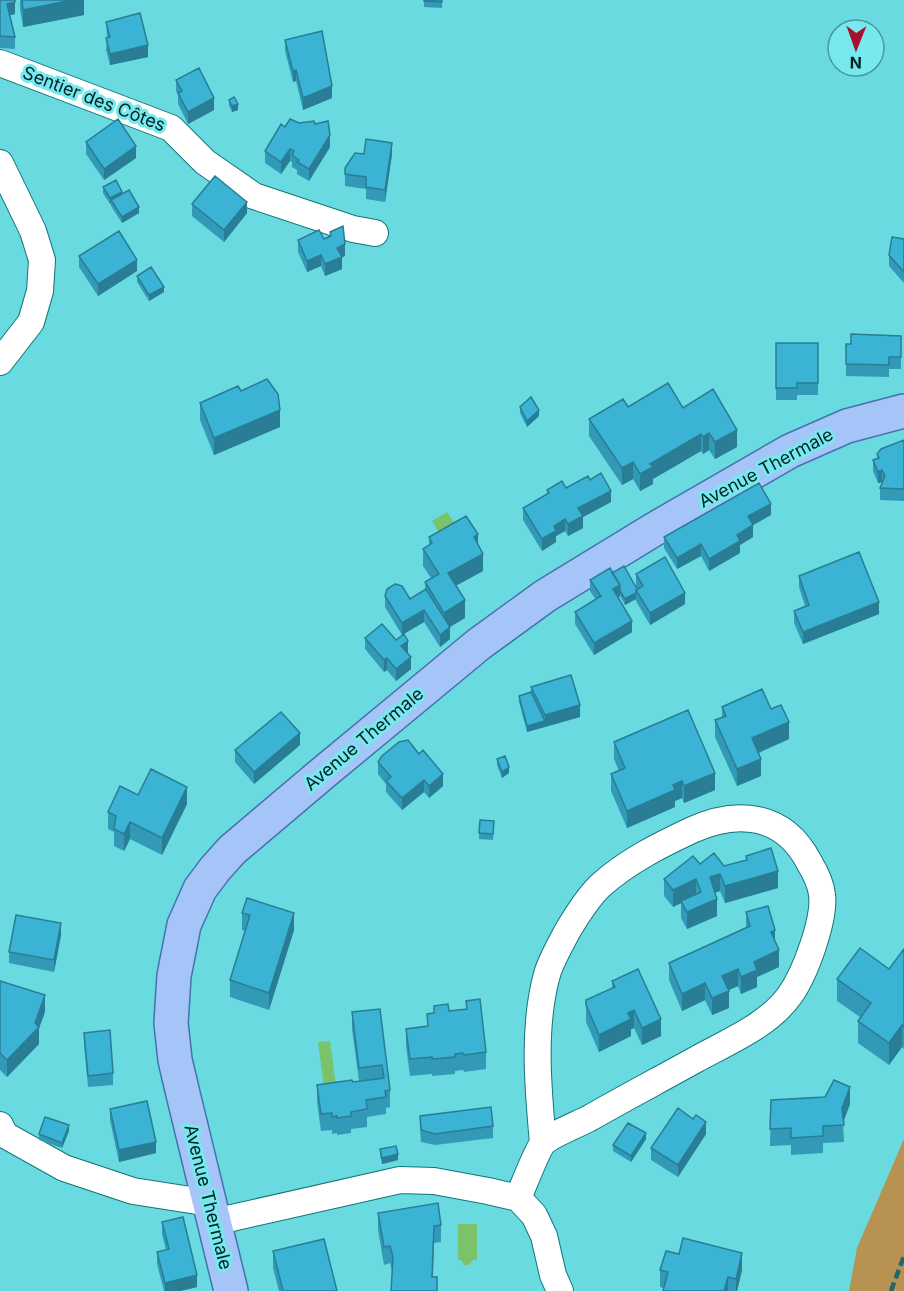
<svg xmlns="http://www.w3.org/2000/svg" width="904" height="1291" viewBox="0 0 904 1291" font-family="Inter,sans-serif">
<style>
.green{fill:#b89251}
.water{fill:#7ac36a}
.lines{fill:none;stroke-linecap:round;stroke-linejoin:round}
.minor-casing{stroke:#12757a;stroke-width:28}
.major-casing{stroke:#4473ab;stroke-width:36}
.minor{stroke:#fff;stroke-width:26}
.major{stroke:#a5c4f8;stroke-width:33}
.rail{stroke:#256468;stroke-width:4.5;stroke-dasharray:9 4.5;stroke-linecap:butt}
.wall{fill:#329ab6}
.shaded-wall{fill:#297d94}
.building{fill:#3ab3d4;stroke:#297d94;stroke-width:1.5}
.labels{text-anchor:middle;stroke-width:6;stroke-linejoin:round;paint-order:stroke}
.street-label{font-size:18px;fill:#002426;stroke:#76e8ee}
</style>
<rect width="100%" height="100%" fill="#68dae0"/>
<!-- green -->
<path class="green" d="M904,1139v152h-55l8,-43z"/>
<!-- water -->
<path class="water" d="M447,512l15,23 -16,9 -14,-23z
M330,1041l6,45 -12,1 -6,-45z
M458,1224h19v36h-4l-4,5h-5l-3,-5h-3z"/>
<g class="lines">
<defs>
<path id="minor" d="M0,63l171,65 34,34 49,34 99,33 22,4
M0,163l33,68 9,29 -2,31 -9,31 -31,40
M0,1125l5,10 59,33 69,23 77,12
M518,1198c5,-11 19,-48 25,-55 6,-7 35,-19 45,-24 35,-20 71,-39 107,-59 32,-18 73,-34 95,-65 15,-21 35,-75 32,-100 -1,-12 -7,-23 -13,-33 -25,-48 -71,-53 -117,-32 -32,15 -64,31 -91,55 -13,12 -24,30 -33,45 -7,13 -15,27 -20,41 -16,53 -10,118 -5,172
M214,1222l186,-42 34,1 54,10 30,7 16,17 10,21 9,39 7,16"/>
<path id="major" d="M231,1291l-47,-193 -9,-38 -4,-37 3,-47 10,-51 16,-36 15,-20 17,-19 91,-77 156,-129 66,-48 108,-66 137,-79 57,-25 57,-15"/>
</defs>
<!-- minor casing -->
<use href="#minor" class="minor-casing"/>
<!-- major casing -->
<use href="#major" class="major-casing"/>
<!-- minor -->
<use href="#minor" class="minor"/>
<!-- major -->
<use href="#major" class="major"/>
<!-- rail -->
<path class="rail" d="M891,1291l13,-35"/>
</g>
<!-- wall -->
<path class="wall" d="M0,0l15,14 -5,1 5,22v12l-15,-1z
M20,0h64v15l-61,12 -3,-18z
M424,0h18v8l-18,-1z
M106,22l42,35 -38,8 -4,-15 1,-12z
M285,40l47,58 -29,12 -7,-29 -3,1 -8,-31z
M176,80l38,30 -26,14 -10,-20v-9l-2,-4z
M229,100l9,10 -6,2 -3,-6z
M315,124l15,23 -21,34 -12,-7v-4l-5,-3v-5l-2,-1 -9,13 -16,-11v-12l20,-24z
M86,142l50,16 -32,22 -18,-26z
M364,154h28l-7,48 -19,-3v-10l-21,-3v-18z
M103,187l19,7 17,19 -17,10 -11,-17v-3l-1,1 -7,-11z
M192,204l55,9 -23,29 -32,-26z
M330,232l15,24 -3,1v12l-17,7 -4,-10 -14,6 -9,-20v-12l26,-1 6,-3z
M904,239v44l-15,-17v-11z
M79,256l58,15 -39,25 -19,-29z
M137,276l27,16 -15,9 -12,-19z
M901,336v33h-12v8l-43,-1v-32h5z
M776,343h42v52h-21v5h-21z
M241,391l39,36 -66,28 -14,-35v-17z
M520,407l19,9 -12,11 -7,-14z
M628,407l55,1 54,39 -22,12 -6,-9 -6,4 -2,-3 -48,28v5l-13,7 -7,-12 -11,6 -33,-49v-17z
M904,440v61l-24,-1v-12l2,-6 -4,1 -5,-12v-11l4,-2v-4z
M590,480l21,22 -28,15v11l-15,8 -3,-5 -9,5v6l-14,9 -19,-31v-12l24,-14v-4l19,-2z
M771,515l-18,10v12l-13,8v8l-31,18 -8,-15 -24,13 -13,-21v-11z
M429,537l49,7 5,27 -28,15 10,32 -15,9v12l-10,8 -16,-25 -22,13 -17,-28v-11l25,3 15,-9v-8l6,-4 -8,-12v-17l6,-4z
M612,573l25,16 -1,-3v-12l49,30 -35,21 -14,-24v-2l-11,6 -5,-9 -2,1 14,35 -38,23 -19,-31v-12l21,-12 -6,-9v-11z
M799,576l80,38 -76,30 -9,-21v-12l11,-5 -6,-19z
M365,638l31,2 12,13 3,16 -15,12 -9,-11 -3,2 -19,-23z
M531,687l49,30 -53,15 -8,-30v-6l12,-4z
M722,707l49,2 18,30 -30,14 2,23 -24,10 -22,-49v-17l7,-3z
M614,742l101,48 -31,13 -2,-5 -7,3v6l-48,21 -16,-37v-17l8,-3 -5,-12z
M300,745l-46,39 -19,-22v-12z
M497,759l12,14 -7,5 -5,-13z
M378,762l65,24 -14,12 -5,-6 -22,18 -16,-18v-8l-8,-10z
M138,795l49,9 -25,51 -32,-16 -6,12 -10,-5v-14l-6,-3v-17z
M480,820l14,7 -1,13 -14,-1z
M746,856l32,32 -53,15 -5,-12 -5,2 2,23 -30,13 -6,-11v-15l-8,4 -9,-11v-17l36,-15 24,2 22,-6z
M746,912l29,28 4,27 -22,10v10l-16,7 -3,-8 -10,4 1,18 -17,7 -7,-15 -23,11 -13,-31v-17l77,-35z
M242,913l52,17 -25,80 -39,-13v-17l16,-49 -4,-1z
M61,935l-7,37 -45,-9v-11z
M904,949v100l-2,-2 -13,18 -31,-22v-22l2,-4 -23,-16v-22l52,-10z
M0,981l45,31 -6,16v16l-32,33 -7,-7z
M612,981l49,55 -19,9 -8,-17 -3,1v7l-32,16 -13,-30v-22l26,-11z
M466,1001l20,51v17l-22,3 -1,-2 -8,1v3l-23,2v-2l-22,2 -4,-30v-17l21,-3v-12l7,-1v-7l15,5 17,-2z
M380,1009l10,81v17l-4,1v6l-19,3v10l-16,2v4l-14,2v-2l-5,1v-4l-11,1 -4,-29v-17l42,-4 -7,-52v-17z
M84,1033l29,40v12l-25,2 -4,-43z
M771,1100l79,4 -7,19 1,19 -21,1v10l-32,2v-10l-21,1z
M110,1109l46,44 -37,9 -9,-42z
M420,1116l73,10v12l-58,7 -14,-3 -1,-15z
M693,1119l13,15 -28,43 -27,-17v-12z
M69,1131l-7,17 -23,-8v-6z
M646,1139l-15,23 -18,-11v-6z
M380,1149l18,11 -16,4 -2,-9z
M378,1213l63,12v17l-7,1 -1,34 -41,-6 -2,-8 -6,2 -6,-35z
M162,1222l35,65 -17,4h-16l-7,-27v-12l9,-2 -4,-16z
M273,1251l64,40h-58l-6,-23z
M660,1270h82l-5,21h-74v-3l-3,-1z"/>
<!-- shaded-wall -->
<path class="shaded-wall" d="M72,0h12v15l-61,12v-17z
M15,2v12l-8,2v-12z
M148,45v12l-38,8v-11z
M296,70v11l-3,1v-11z
M332,86v12l-29,12v-12z
M214,98v12l-26,14v-12z
M238,104v6l-6,2v-6z
M330,135v12l-21,34v-12z
M392,143v11l-7,48v-12z
M136,146v12l-32,22v-11z
M290,149v12l-9,13v-12z
M122,192v6l-11,2v3l-1,1v-6z
M247,202v11l-23,29v-12z
M139,207v6l-17,10v-6z
M345,244v12l-5,2 2,-1v12l-17,7v-12l12,-16z
M321,255v11l-14,6v-11z
M137,260v11l-39,25v-12z
M164,287v5l-15,9v-6z
M280,410v17l-66,28v-17z
M539,410v6l-12,11v-6z
M737,430v17l-22,12v-17z
M709,433v17l-6,4v-17z
M701,434v17l-48,28v5l-13,7v-17l10,-10z
M633,462v17l-11,6v-17z
M882,470v12l-4,1v-11z
M611,491v11l-28,15v11l-15,8v-12l10,-16z
M771,504v11l-18,10v12l-13,8v8l-31,18v-12l28,-24 11,-19z
M565,519v12l-9,5v6l-14,9v-12l12,-13z
M478,534v17l-4,-14z
M701,544v12l-24,13v-11z
M483,554v17l-35,19v-17z
M620,585v11l-7,5v-12z
M636,593v6l-11,6v-6z
M685,593v11l-35,21v-12z
M465,600v18l-21,12v-17z
M879,602v12l-76,30v-12z
M424,610v12l-22,13v-12z
M632,621v11l-38,23v-12z
M450,627v12l-10,8v-12z
M408,641v12l-7,5v-12z
M411,657v12l-15,12v-12z
M387,658v12l-3,2v-12z
M580,705v12l-53,15v-6l18,-5v-6z
M789,722v17l-37,16v-17z
M300,733v12l-46,39v-12z
M761,759v17l-24,10v-17z
M509,767v6l-7,5v-6z
M715,773v17l-31,13v-17z
M443,774v12l-14,12v-12z
M424,780v12l-22,18v-12z
M682,781v17l-7,3v6l-48,21v-17l46,-26z
M187,787v17l-25,51v-17z
M130,822v17l-6,12v-17z
M778,871v17l-53,15v-17z
M720,874v17l-10,3v-17z
M696,879v18l-15,4v2l-8,4v-17z
M717,899v17l-30,13v-17z
M294,913v17l-25,80v-17z
M61,923v12l-7,37v-12z
M775,930v17l-4,-15z
M779,950v17l-22,10v10l-16,7v-17l13,-15z
M738,969v17l-16,7v-17z
M705,983v17l-23,11v-17z
M729,991v17l-17,7v-17z
M45,995v17l-6,16v16l-32,33v-17l28,-37z
M634,1010v18l-3,1v7l-32,16v-17l29,-22z
M661,1019v17l-19,9v-17z
M902,1025v22l-13,18v-22z
M850,1087v17l-8,21v-17z
M706,1122v12l-28,43v-12z
M69,1125v6l-7,17v-5z
M646,1133v6l-15,23v-6z
M156,1142v11l-37,9v-12z
M398,1154v6l-16,4v-6z
M742,1253v17l-5,21h-1v-12z
M197,1275v12l-17,4h-15v-8z
M728,1277v14h-4z"/>
<!-- building -->
<path class="building" d="M0,0h15v2l-8,2 8,33 -15,-1z
M22,0h50l-49,10z
M424,0h18v2l-18,-1z
M140,13l8,32 -38,9 -4,-16 4,-1 -4,-15z
M322,31l10,55 -29,12 -7,-28 -3,1 -8,-31z
M199,68l15,30 -26,14 -10,-19 4,-2 -6,-11z
M234,97l4,7 -6,2 -3,-6z
M118,119l18,27 -32,23 -18,-27z
M290,119l9,4 15,-2 1,3 13,-3 2,14 -21,34 -12,-7 2,-2 -7,-5 2,-4 -4,-2 -9,13 -16,-11 16,-27 4,3z
M366,139l26,4 -7,47 -19,-3v-10l-21,-3v-6l10,-15 9,1z
M215,176l32,26 -23,28 -32,-26z
M116,180l6,12 -12,6 -7,-11z
M129,190l10,17 -17,10 -11,-17z
M343,226l2,18 -8,4 5,9 -17,7 -4,-9 -14,6 -9,-21 21,-10 5,9 7,-3 -1,-4z
M119,231l18,29 -39,24 -19,-28z
M892,237l12,2v33l-15,-17z
M151,267l13,20 -15,8 -12,-19z
M851,334l50,2v21h-12v8l-43,-1v-20h5z
M776,343h42v40h-21v5h-21z
M267,379l11,15 2,16 -66,28 -14,-35 38,-17 3,5z
M668,383l15,25 30,-19 24,41 -22,12 -6,-9 -6,4 -2,-3 -51,30 3,3 -13,7 -7,-12 -11,6 -33,-49 34,-20 5,8z
M531,397l8,13 -12,11 -7,-14z
M904,440v49l-24,-1 5,-12 -3,-6 -4,2 -5,-12 6,-2 -2,-4 4,-5z
M601,473l10,18 -33,17 5,8 -15,8 -3,-5 -11,7 2,5 -14,8 -19,-31 26,-15 -2,-3 15,-9 4,7 22,-12 2,4z
M759,483l12,21 -23,12 5,9 -16,10 3,6 -31,18 -8,-15 -24,14 -13,-21z
M466,516l12,18 -4,3 9,17 -35,19 17,27 -21,13 -19,-31 14,-8 -16,-25 9,-6 -3,-6z
M859,552l20,50 -76,30 -9,-21 15,-6 -10,-29z
M665,557l20,36 -35,20 -14,-23 7,-4 -7,-12z
M624,566l13,23 -1,1v3l-11,6 -5,-8v-6l-8,-12z
M610,568l10,17 -7,4 19,32 -38,22 -19,-31 26,-16 -11,-16z
M395,584l7,2 8,13 16,-10 24,38 -10,8 -16,-25 -22,13 -17,-27 2,-7z
M382,624l14,16 8,-6 4,7 -7,5 10,11 -15,12 -9,-11 -3,2 -19,-22z
M571,675l9,30 -35,10 -14,-28z
M762,689l9,20 10,-4 8,17 -37,16 9,21 -24,10 -22,-49 11,-4 -4,-9z
M531,692l14,29 -18,5 -8,-30z
M688,710l27,63 -31,13 -2,-5 -9,4 2,5 -48,21 -16,-37 14,-6 -11,-26z
M281,712l19,21 -46,39 -19,-22z
M408,740l11,14 4,-4 20,24 -14,12 -5,-6 -22,18 -16,-17 5,-4 -13,-15 4,-6 17,-14z
M505,756l4,11 -7,5 -5,-13z
M151,769l36,18 -25,51 -32,-16 -6,12 -10,-5 2,-13 -8,-4 12,-26 18,9z
M480,820l14,1 -1,13 -14,-1z
M771,848l7,23 -53,15 -5,-12 -10,3 7,22 -30,13 -6,-11 20,-9 -5,-13 -23,11 -9,-11 29,-23 7,8 14,-11 10,13 23,-6 -1,-4z
M247,898l47,15 -25,80 -39,-13 20,-65 -8,-2z
M768,906l7,24 -4,2 8,18 -25,12 3,8 -16,7 -3,-8 -16,7 7,15 -17,7 -7,-15 -23,11 -13,-31 81,-37 -4,-14z
M16,915l45,8 -7,37 -45,-8z
M860,948l29,21 15,-20v78l-2,-2 -13,18 -31,-22 13,-18 -34,-24z
M638,969l23,50 -19,9 -8,-18 -6,3 3,6 -32,16 -13,-30v-5l29,-13 -3,-6z
M0,981l45,14 -10,28 4,4 -32,33 -7,-7z
M480,999l6,53 -22,3 -1,-2 -8,1v3l-23,2v-2l-22,2 -4,-30 22,-3 -1,-12 7,-1v-7l14,-2 1,7 18,-2 -1,-8z
M380,1009l10,81 -5,1 1,6 -20,3 1,9 -16,3v4l-14,2v-2l-5,1v-4l-11,1 -4,-29 35,-5 1,2 31,-4 -2,-13 -23,3 -7,-56z
M110,1030l3,43 -25,3 -4,-43z
M834,1080l16,7 -8,21 2,17 -21,1v10l-32,2v-10l-21,1 1,-29 54,-3z
M147,1101l9,41 -37,8 -9,-41z
M491,1107l2,19 -58,8 -14,-4 -1,-14z
M678,1108l15,11 3,-4 10,7 -28,43 -27,-17z
M45,1117l24,8 -7,18 -23,-9z
M628,1123l18,10 -15,23 -18,-11z
M396,1146l2,8 -16,4 -2,-9z
M438,1203l3,22 -7,1 -2,51h5v14h-46l2,-34 -3,-11 -6,1 -6,-34z
M183,1217l14,58 -32,8 -8,-31 12,-3 -7,-27z
M683,1238l59,15 -6,26 -8,-2 -4,14h-61l5,-19 -8,-2 6,-19 13,3z
M324,1239l13,52h-54l-10,-40z"/>
<g class="labels">
<!-- street labels -->
<g class="street-label">
<text transform="translate(94 99) rotate(21)" y="6">Sentier des Côtes</text>
<text transform="translate(766 468) rotate(-28)" y="6">Avenue Thermale</text>
<text transform="translate(364 739) rotate(-40)" y="6">Avenue Thermale</text>
<text transform="translate(208 1197) rotate(76)" y="6">Avenue Thermale</text>
</g>
</g>
<!-- north arrow -->
<g transform="translate(856 48) rotate(181)"><circle r="28" fill="#76e8ee" stroke="#479a9e" stroke-width="1.5"/>
<path d="M0-4.5L10 22L0 15L-10 22Z" fill="#a80f2c"/>
<text y="-9" font-size="16" font-weight="bold" text-anchor="middle" fill="#002426">N</text>
</g>
</svg>
